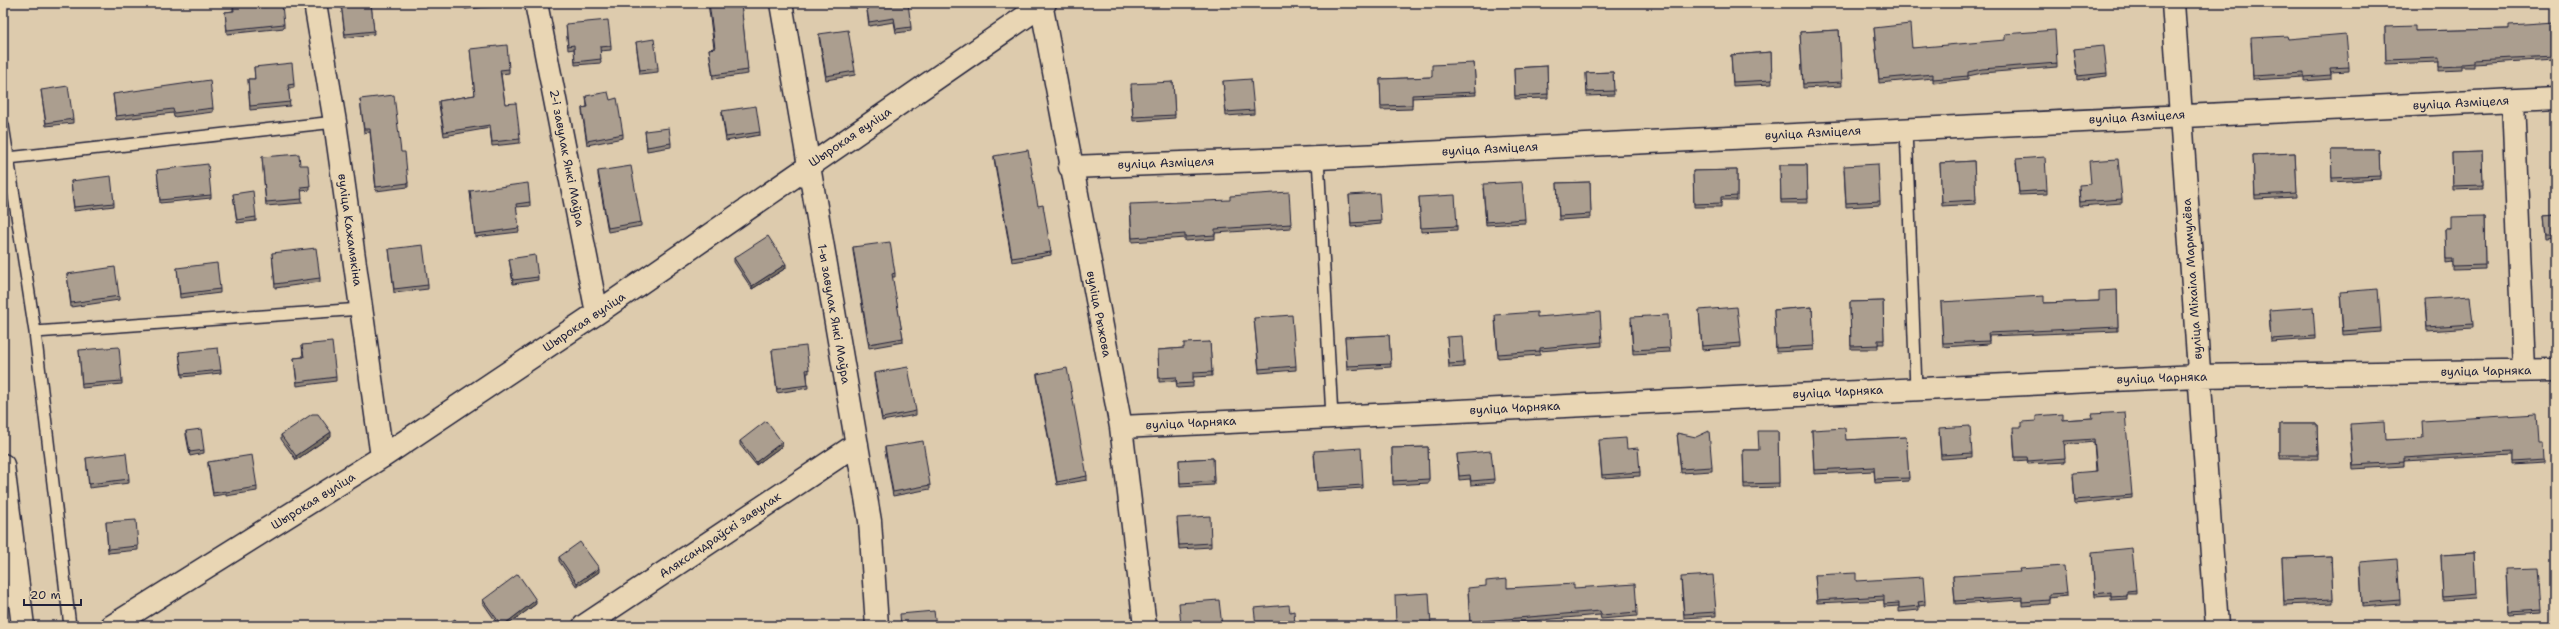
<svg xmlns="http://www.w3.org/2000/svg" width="2559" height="629" viewBox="0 0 2559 629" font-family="'Shantell Sans',sans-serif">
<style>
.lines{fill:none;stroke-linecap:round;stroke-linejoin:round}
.service-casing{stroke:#22223b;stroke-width:14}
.minor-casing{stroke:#22223b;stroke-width:25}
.service{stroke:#e9d6b4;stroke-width:11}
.minor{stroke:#e9d6b4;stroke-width:22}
.wall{fill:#93887b;stroke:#22223b}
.shaded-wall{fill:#786f64;stroke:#22223b}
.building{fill:#ab9e8f;stroke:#22223b}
.labels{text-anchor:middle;stroke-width:3;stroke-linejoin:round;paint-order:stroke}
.street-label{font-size:12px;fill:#22223b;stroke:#e9d6b4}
</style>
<rect width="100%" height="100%" fill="#ddcbad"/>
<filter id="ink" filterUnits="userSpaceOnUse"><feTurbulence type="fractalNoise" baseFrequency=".025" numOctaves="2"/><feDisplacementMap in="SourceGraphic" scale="8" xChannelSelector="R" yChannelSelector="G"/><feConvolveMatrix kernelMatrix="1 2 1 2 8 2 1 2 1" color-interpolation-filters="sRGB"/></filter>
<g filter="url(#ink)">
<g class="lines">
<defs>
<path id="service" d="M3,125l32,207 35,294
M1906,129l10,259
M8,158l327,-36
M1318,158l14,259
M35,332l326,-23"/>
<path id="minor" d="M315,3l20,119 47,335
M536,3l61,310
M781,3l89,518 7,105
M1041,3l80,424 24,199
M2173,3l44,623
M2513,101l11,269
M1070,167l248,-9 1238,-60
M1121,427l1077,-51 358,-6
M3,465l20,161
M112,626l270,-169 215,-144 448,-310
M584,626l273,-182"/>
</defs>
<!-- service casing -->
<use href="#service" class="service-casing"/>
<!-- minor casing -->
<use href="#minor" class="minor-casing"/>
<!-- service -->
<use href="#service" class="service"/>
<!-- minor -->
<use href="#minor" class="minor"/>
</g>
<!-- wall -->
<path class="wall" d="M233,3l51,21v4l-57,6 -2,-22 8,-1z
M341,3h30l3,31 -29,4z
M464,3h34v3l-33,3z
M708,3h33l7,71 -35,5 -4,-30 5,-1z
M866,3l45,24v4l-15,2 -2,-11 -25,4z
M2556,22v31h-2v6l-80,5v3h-12v3l-23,1v-9l-53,2 -1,-37 30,4 94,-2z
M566,24l45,22v4l-11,1 1,12 -26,2 -1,-16 -6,1z
M1874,28l38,20 145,15v4l-75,6 -14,3v3l-35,4v-5l-54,5z
M1839,30l3,56 -39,2 -3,-56z
M819,34l36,37v4l-29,5 -7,-42z
M2288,39l61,28v4l-18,1v7l-27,2v-4l-51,3 -2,-38z
M636,42l22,26v4l-18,2z
M470,49l39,20v4l-8,1 4,30 15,35v4l-28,3 -2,-18 -46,8 -5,-31v-4l36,-6z
M2073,49l34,24v3l-30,4z
M1771,52l1,32 -39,2 -2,-31z
M1474,63l2,32 -64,3v11l-31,1 -1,-31 52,-2z
M1547,66l1,32 -33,1 -1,-31z
M254,67l40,17v4h-6l2,18 -40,4 -2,-31h7z
M1613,72l1,23 -27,1 -1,-23z
M1223,81l31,29v4l-28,2z
M1173,82l2,36 -42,3 -2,-33z
M41,90l32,29v4l-27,3z
M113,94l100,14v4l-39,5 -1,-4 -57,7z
M586,96l37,38v4l-36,7 -5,-34v-3l5,-1z
M360,99l41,53 7,31v4l-32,4 -6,-59 -6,1z
M722,111l38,21v3l-34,6 -4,-26z
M645,131l26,12v4l-24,4z
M2331,150h48l1,29 -48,3z
M2482,152l1,37 -30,1 -1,-37z
M2295,153l2,44 -42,2 -2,-44z
M994,156l44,50 13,46v3l-39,7 -18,-103z
M262,157l38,8 10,21v4l-9,1 1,12 -36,3z
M1974,161l2,43 -34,2 -2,-43z
M2016,162l31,28v4l-28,1z
M1780,165h27l1,38h-27z
M2556,167v20l-3,1 -1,-17z
M157,170l54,25v3l-51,5z
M1737,170v30h-16v7h-27l-1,-36z
M1844,170l36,31v4l-34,2z
M598,171l43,51v4l-33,6 -10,-57z
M71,181l43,22v3l-40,5z
M1590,182l1,36 -32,2 -2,-37z
M2091,184l31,15v4l-42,3 -1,-17z
M1483,188l42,31v4l-39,2z
M470,191l60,11v4l-14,1 3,25 -44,5z
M233,194l23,23v4l-19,2z
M1349,195l32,26v3l-30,3z
M1419,197l38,29v4l-36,2z
M1130,207l161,17v4l-76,5v6l-30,2v-3l-53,4z
M2556,214v23l-10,1 -2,-23z
M2484,216l1,53 -32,1v-8l-7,1 -1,-34h6z
M853,247l42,26v4h-3l11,61v4l-34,6 -16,-97z
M389,249l39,36v4l-34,4z
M272,253l48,25v4l-45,6z
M734,258l52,10 -34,21 -18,-27z
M509,259l29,18v3l-25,4z
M177,268l43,21v4l-40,5z
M67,274l52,22v4l-48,7z
M2117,290l1,41 -129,5v8l-46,3 -2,-45 103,1 55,-2z
M2340,295l41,33v4l-38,3z
M1883,301l1,43h-6v5h-27l-1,-47z
M2425,303l48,21v4l-46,3z
M1812,307l2,43 -38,2 -2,-42z
M1699,310l42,33v4l-39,3z
M2269,314l46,22v3l-44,3z
M1537,317l65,25v4l-62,5v4l-42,3 -3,-39z
M1254,318l42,48v4l-37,3z
M1631,321l39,27v4l-37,2z
M1389,335l2,32 -44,3 -2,-33z
M1447,337l17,26v4l-15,1z
M1210,342l2,34 -19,1v10l-16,1 -1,-7 -17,1 -1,-32 26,-2z
M302,345l34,32v4l-39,5 -3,-28 9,-1z
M79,350l43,31v3l-40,4z
M772,350l37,19v4h-2l1,15 -31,5z
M179,352l42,18v3l-39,4z
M874,373l42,38v4l-34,6 -8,-44z
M1037,374l50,102v4l-30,5 -20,-108z
M2092,418l40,77v3l-57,6 -2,-28 23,-5 -2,-29 -30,3 1,17 -37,2 -1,-4 -12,1 -2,-30 9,-4 41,-7z
M2280,424h37l1,35h-38z
M2350,428l35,12 154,3 5,17v3l-32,2v-10l-108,6v5l-51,3z
M1812,430l34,10 60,-3 3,44 -34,2 -1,-12 -60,3z
M186,431l18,19v3l-14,3 -4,-21z
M1778,431l1,56 -35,1 -1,-38h16z
M1939,432l33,21v4l-31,2z
M1677,433l35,34v4l-31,2z
M281,435l50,1 -35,24 -15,-21z
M740,441l42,5 -26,19 -16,-20z
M1599,443l28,6 13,23v4l-38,2z
M885,447l45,38v4l-37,7 -8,-45z
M1428,447l1,36 -36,2 -1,-37z
M1457,454l37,25v4l-23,2 -1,-6 -11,1z
M1314,455l49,30v3l-46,3z
M86,458l43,21v4l-40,5z
M1213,458l1,27 -34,2 -1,-27z
M208,462l49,25v4l-31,5v-2l-13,2 -5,-30z
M106,522l32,24v4l-30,3z
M1177,522l34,21v4l-32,2z
M2474,553l2,45 -33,2 -2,-45z
M2092,555l44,35v4h-9v5l-16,1v-4l-16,1z
M2331,556l2,47 -49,2 -2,-47z
M559,557l40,15 -22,15 -18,-26z
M2360,566l40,34v4l-38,3z
M2506,573l36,36v3l-34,2z
M1815,575l41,6 69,20v4l-6,1v4l-20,2v-6l-15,1v-7l-67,3z
M1953,576l114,17v3l-18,2v6l-27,2v-6l-67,4z
M1681,580l35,32v4l-32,2z
M1507,588h67l63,24v4l-36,3 -1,-4 -130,11 -2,-35z
M483,600l53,4 -30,22h-7l-16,-23z"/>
<!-- shaded-wall -->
<path class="shaded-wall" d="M786,264v4l-34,21v-3z
M331,432v4l-35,24v-4z
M782,442v4l-26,19v-3z
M599,568v4l-22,15v-4z
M536,600v4l-30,22h-4z"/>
<!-- building -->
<path class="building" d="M233,3h29l1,4 19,-2 2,19 -57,6 -2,-18 9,-1z
M341,3h30l3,28 -29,3z
M464,3h27l-26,3z
M709,3h32l7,67 -35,5 -4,-26 6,-1z
M866,3h42l3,24 -15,2 -2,-11 -25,4z
M608,20l3,26 -11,1 1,12 -26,3 -1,-17 -6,1 -2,-22z
M2556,22v27h-2v7l-80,4v3l-12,1v2l-23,1v-9l-53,2 -1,-33 30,-1v5l94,-2v-4z
M1910,24l2,24 93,-8v-6l50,-4 2,33 -75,6 -14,3v4l-35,3v-5l-54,5 -5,-51z
M848,30l7,41 -29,5 -7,-42z
M1839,30l3,52 -39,2 -3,-52z
M2346,34l3,33 -19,1 1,7 -27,2v-4l-51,3 -2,-38 36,-2 1,3z
M654,39l4,29 -18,2 -4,-28z
M507,45l2,24 -9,1 5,34 11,-1 4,36 -28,3 -2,-17 -46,7 -5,-31 36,-6 -5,-46z
M2104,46l3,27 -30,3 -4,-27z
M1771,52l1,28 -39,2 -2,-27z
M292,63l2,21 -6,1 2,17 -40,4 -2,-27h7l-1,-12z
M1474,63l2,29 -64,3v10l-31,1 -1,-27 52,-2v-12z
M1547,66l1,28 -33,2 -1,-28z
M1613,72l1,19 -27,1 -1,-19z
M1251,79l3,31 -28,2 -3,-31z
M210,80l3,28 -39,5 -1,-4 -57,7 -3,-22z
M1173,82l2,33 -42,2 -2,-33z
M68,86l5,33 -27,4 -5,-33z
M608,92l2,8 7,-2 6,36 -36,7 -5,-33 6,-1 -2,-11z
M394,95l7,57h4l3,31 -32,4 -6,-58h-6l-4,-30z
M756,106l4,26 -34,5 -4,-26z
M669,128l2,15 -24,4 -2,-16z
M1028,150l10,56 5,-1 8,47 -39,6 -18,-102z
M2331,150h48l1,26 -48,2z
M2482,152l1,33 -30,1 -1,-33z
M2295,153l2,40 -42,2 -2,-40z
M299,154l1,11h8l2,21 -9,1 1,12 -36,3 -4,-45z
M2045,157l2,33 -28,2 -3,-33z
M2118,159l4,40 -42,3 -1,-17 12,-1 -2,-23z
M1974,161l2,39 -34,2 -2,-39z
M208,164l3,31 -51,5 -3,-30z
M1878,164l2,37 -34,2 -2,-37z
M1780,165h27l1,34 -27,1z
M631,166l10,56 -33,6 -10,-57z
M2552,167h4v17h-3z
M1737,170v26l-16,1v6l-27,1 -1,-33z
M111,176l3,27 -40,4 -3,-26z
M1522,182l3,37 -39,3 -3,-38z
M1590,182l1,32 -32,2 -2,-33z
M528,183l2,19 -14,2 3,24 -44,6 -5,-43z
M253,191l3,26 -19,3 -4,-26z
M1289,192l2,32 -76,5v6l-30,2v-3l-53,4 -2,-34 100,-4v-4z
M1379,193l2,28 -30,2 -2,-28z
M1455,195l2,31 -36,2 -2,-31z
M2556,214v20h-10l-2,-19z
M2484,216l1,49 -32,1v-7h-7l-1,-30h6v-12z
M768,236l18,28 -34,22 -18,-28z
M890,242l5,31 -3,1 11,64 -34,6 -16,-97z
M423,245l5,40 -34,4 -5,-40z
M316,248l4,30 -45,6 -3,-31z
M535,255l3,22 -25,3 -4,-21z
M217,263l3,26 -40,5 -3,-26z
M115,267l4,29 -48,7 -4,-29z
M2378,289l3,39 -38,3 -3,-39z
M2117,290l1,37 -130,6 1,8 -46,2 -2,-41 103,-6v7l55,-2v-10z
M2470,296l3,28 -46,3 -2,-28z
M1883,301l1,39h-6v5l-27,1 -1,-44z
M1737,307l4,36 -39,3 -3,-36z
M1812,307l2,39 -38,2 -2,-38z
M2313,307l2,29 -44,3 -2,-29z
M1537,312v5l63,-5 2,30 -62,6v3l-42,3 -3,-39z
M1292,315l4,51 -37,3 -5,-51z
M1668,315l2,33 -37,2 -2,-33z
M1389,335l2,29 -44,2 -2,-29z
M1462,336l2,27 -15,1 -2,-27z
M332,342l4,35 -39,5 -3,-24 10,-1 -2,-12z
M1210,342l2,30 -19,1v10l-16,1 -1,-7 -17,1 -1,-28 26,-2v-5z
M806,346l3,23 -3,1 2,15 -31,4 -5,-39z
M119,347l3,34 -40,3 -3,-34z
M218,348l3,22 -39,4 -3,-22z
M908,367l8,44 -34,7 -8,-45z
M1067,368l20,108 -30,6 -20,-108z
M2125,412l7,83 -57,5 -2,-27 24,-2 -3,-32 -30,2 1,17 -37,3 -1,-4h-12l-2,-30h9v-5l14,-1v-5l27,-2v6l30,-2 -1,-4z
M312,414h6l13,18 -35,24 -15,-21z
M2537,414l2,29h4l1,17 -32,2v-11l-108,7v4l-51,3 -3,-41 34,-2 1,18 38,-2 -1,-17z
M766,421l16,21 -26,20 -16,-21z
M2280,424h37l1,31h-38z
M1970,426l2,27 -31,2 -2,-27z
M1845,428l1,12 60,-3 3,41 -34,1 -1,-12 -60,3 -2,-40z
M201,429l3,21 -14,2 -4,-21z
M1709,431l3,36 -31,2 -4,-36 19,4z
M1758,431h20l1,52 -35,1 -1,-34h16z
M1626,438l1,11 11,-1 2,24 -38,3 -3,-35z
M923,441l7,44 -37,7 -8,-45z
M1428,447l1,32 -36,2 -1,-33z
M1361,448l2,37 -46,3 -3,-37z
M1491,451l3,28 -23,2 -1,-6 -11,1 -2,-22z
M126,453l3,26 -40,5 -3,-26z
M252,455l5,32 -31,5v-1l-13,2 -5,-31z
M1213,458l1,23 -34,2 -1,-23z
M1210,516l1,27 -32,2 -2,-27z
M136,520l2,26 -30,3 -2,-27z
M580,542l19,26 -22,15 -18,-26z
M2132,548l4,42 -9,1v5l-16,1v-5l-16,2 -3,-42z
M2474,553l2,41 -33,3 -2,-42z
M2331,556l2,43 -49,2 -2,-43z
M2397,559l3,41 -38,3 -2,-41z
M2064,566l3,27 -18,1v6l-27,2v-5l-67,4 -2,-25 67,-4 -1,-3z
M2539,568l3,41 -34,2 -2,-42z
M1856,573v8l67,-4 2,24 -7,1 1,4 -20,2v-5l-15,1v-8l-67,4 -2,-25z
M518,574l18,26 -34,26 -19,-26z
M1713,575l3,37 -32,2 -3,-37z
M1507,579v9l67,-4v4l61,-4 2,28 -36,3 -1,-4 -130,11 -2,-34 18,-2v-5z
M1429,593l2,33h-35l-1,-31z
M1219,600l3,26h-41l-2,-23z
M1289,605l1,7 4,-1 1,15h-39l-2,-18z
M934,611l2,15h-35l-1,-12z
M455,619l5,7h-16z"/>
</g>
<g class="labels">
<!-- street labels -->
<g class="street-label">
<text transform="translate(2461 103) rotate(-3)" y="4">вуліца Азміцеля</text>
<text transform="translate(2137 117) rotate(-3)" y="4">вуліца Азміцеля</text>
<text transform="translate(1813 133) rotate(-3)" y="4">вуліца Азміцеля</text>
<text transform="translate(850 137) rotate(-34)" y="4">Шырокая вуліца</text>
<text transform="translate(1490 149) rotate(-3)" y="4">вуліца Азміцеля</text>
<text transform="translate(567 158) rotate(79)" y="4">2-і завулак Янкі Маўра</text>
<text transform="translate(1166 163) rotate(-2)" y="4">вуліца Азміцеля</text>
<text transform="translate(350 230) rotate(82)" y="4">вуліца Кажамякіна</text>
<text transform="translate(2192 279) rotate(-94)" y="4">вуліца Міхаіла Мармулёва</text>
<text transform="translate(834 314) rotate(80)" y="4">1-ы завулак Янкі Маўра</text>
<text transform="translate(1099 314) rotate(79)" y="4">вуліца Рыжова</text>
<text transform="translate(584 322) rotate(-34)" y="4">Шырокая вуліца</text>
<text transform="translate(2486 371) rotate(-1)" y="4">вуліца Чарняка</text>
<text transform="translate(2162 378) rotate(-2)" y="4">вуліца Чарняка</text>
<text transform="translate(1838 392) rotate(-3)" y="4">вуліца Чарняка</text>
<text transform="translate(1515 408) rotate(-3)" y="4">вуліца Чарняка</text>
<text transform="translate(1191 423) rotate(-3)" y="4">вуліца Чарняка</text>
<text transform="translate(313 501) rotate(-32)" y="4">Шырокая вуліца</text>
<text transform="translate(720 535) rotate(-34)" y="4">Аляксандраўскі завулак</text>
</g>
</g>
<!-- margin -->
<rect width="2559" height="629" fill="none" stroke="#e9d6b4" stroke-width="16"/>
<rect x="8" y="8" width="2543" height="613" fill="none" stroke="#22223b" stroke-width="1.5" filter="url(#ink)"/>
<!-- scale -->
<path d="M24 599v6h57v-6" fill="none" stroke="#22223b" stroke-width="2"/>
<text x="30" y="599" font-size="12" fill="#22223b" stroke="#e9d6b4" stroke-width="3" paint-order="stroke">20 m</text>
</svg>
